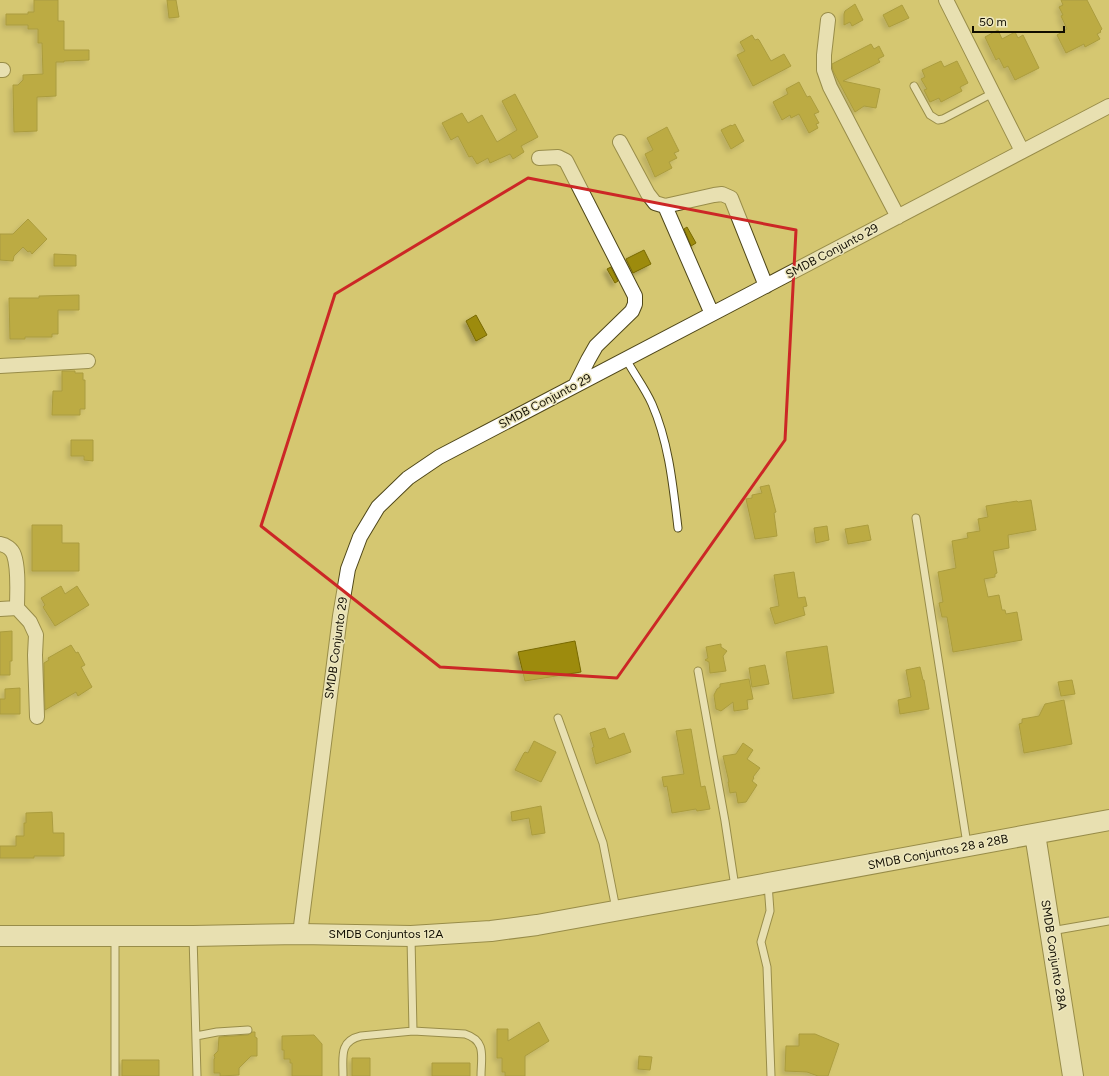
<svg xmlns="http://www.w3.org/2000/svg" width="1109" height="1076" viewBox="0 0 1109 1076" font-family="Figtree,sans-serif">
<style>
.building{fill:#9d8b11;stroke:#786900;filter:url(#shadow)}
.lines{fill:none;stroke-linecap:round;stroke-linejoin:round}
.lane-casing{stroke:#4f4719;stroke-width:9}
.street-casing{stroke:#4f4719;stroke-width:16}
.secondary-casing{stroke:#4f4719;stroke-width:22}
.lane{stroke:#fff;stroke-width:7}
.street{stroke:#fff;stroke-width:14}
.secondary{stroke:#fff;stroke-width:20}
.marked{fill:none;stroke:#cc2726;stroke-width:3;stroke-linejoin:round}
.labels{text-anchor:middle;stroke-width:3;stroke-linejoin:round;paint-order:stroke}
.street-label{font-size:12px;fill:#110d00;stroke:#ede7be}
</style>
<defs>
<filter id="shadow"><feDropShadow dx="-3.5" dy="3.5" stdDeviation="2" flood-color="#0004"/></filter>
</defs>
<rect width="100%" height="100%" fill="#d5c771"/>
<!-- building -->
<path class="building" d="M34,0h24v21h6v29h25v10l-25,1v1h-8v34l-19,1v34l-23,1 -1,-47h5l5,-5v-5l20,-1 -1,-31h-4v-14h-10v-4h-22v-11h22v-2h6z
M167,0h9l3,17 -10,1z
M1061,0h26l15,29 -2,2 1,1 -4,2 3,5 -15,8 -1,-3 -18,9 -9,-18 10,-6 -6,-13 2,-1 -4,-8 4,-2z
M855,4l8,16 -11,6 -2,-4 -6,3v-11l1,-3z
M902,5l7,13 -20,9 -6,-12z
M998,30l4,9 13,-7 3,6 5,-3 16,33 -24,12 -7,-14 -4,2 -5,-10 -3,2 -11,-23z
M752,35l3,5 3,-1 1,1 12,21 13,-7 7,12 -38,20 -16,-31 8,-4 -5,-9z
M871,44l3,5 5,-3 5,10 -6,3 2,3 -37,19 37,8 -4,19 -12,-2 -9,6 -22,-41 -1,-7z
M941,61l3,6 13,-6 11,22 -8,4 2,4 -21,11 -2,-4 -9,4 -6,-12 3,-1 -6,-10 4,-2 -3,-7z
M799,82l8,15 3,-1 9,16 -5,2 5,9 -3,1 2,4 -9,5 -10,-19 -8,4 -1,-3 -8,5 -9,-18 15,-8 -2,-5z
M515,94l23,43 -17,9 3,6 -11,7 -3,-5 -20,9 -2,-5 -11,6 -5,-8 -3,1 -11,-21 -7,4 -9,-17 20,-10 6,10 14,-8 15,27 20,-12 -15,-29z
M735,124l9,17 -13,8 -10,-19 10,-5 1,1z
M667,127l12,24 -5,2 3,5 -8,4 3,6 -17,9 -10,-23 8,-4 -6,-12z
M28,219l19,20 -15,15 -2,-3 -2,1 -5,-5 -9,9 -1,5 -13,-1v-26h13z
M687,227l9,16 -5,3 -7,-17z
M644,250l7,14 -18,9 -7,-14z
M54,254l22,1v11h-22z
M611,267l7,14 -3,2 -8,-14z
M79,295v15h-21v24h-6v3h-27v2h-15l-1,-41h30v-2z
M476,315l11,20 -11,6 -10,-20z
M62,371h13v2h8v7h2v29h-5v6h-28l1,-24h9z
M71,440h22v21l-9,-1v-4h-13z
M769,485l7,27 -2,1 3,23 -22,3 -9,-40 6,-1v-3l10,-2 -2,-6z
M1031,500l5,30 -28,5 1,13 -16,3 4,22 -2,1v3l-11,2 4,18 11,-2 3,15h3l1,4 11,-2 5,28 -69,12 -6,-35h-5l-3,-14 4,-1 -5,-30 18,-4 -4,-27 16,-3 -1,-5 13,-2 -2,-12 10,-2 -2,-11 31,-5 1,1z
M32,525h30v18h17v28h-47z
M868,525l3,15 -23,4 -3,-15z
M827,526l2,14 -13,3 -2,-15z
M794,572l4,26 7,-1 2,9 -4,1 2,8 -30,9 -5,-16 9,-2 -5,-31z
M61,586l4,8 12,-8 12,19 -34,21 -12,-19 2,-2 -4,-7z
M12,631v30h-2v14h-10v-43z
M575,641l6,31 -56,9 -7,-29z
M721,644v3l6,4 -4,5 3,15 -16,2 -1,-11 -4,-2 3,-2 -2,-11z
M71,645l5,8 2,-1 7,13 -4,2 11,20 -14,9 -2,-4 -31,18 -1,-47 5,-3 -1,-2z
M827,646l7,47 -41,6 -7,-47z
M765,665l4,19 -17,3 -3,-19z
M920,667l3,13h1l5,29 -29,5 -2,-14 13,-3 -5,-27z
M749,679l4,20 -6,1 1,9 -14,2 -1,-9 -12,9 -5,-2 -2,-14 3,-6 3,-2v-3z
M1072,680l3,14 -14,2 -3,-14z
M20,688v26h-20v-15h5v-10z
M1064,700l8,44 -48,9 -5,-29 3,-1v-4l17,-3 6,-12z
M605,728l4,11 15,-6 7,19 -35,12 -4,-16 2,-1 -4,-14z
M691,729l10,58 4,-1 5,23 -13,2 -1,-2 -24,4 -5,-27 -3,1 -2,-10 22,-3 -8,-43z
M534,741l22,11 -15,30 -26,-12 9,-17 1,-1 3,1z
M743,743l10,7 -6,9 13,9 -7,9 1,1 -2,3 5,4 -11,17 -8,1 -2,-11 -6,1 -2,-11h1l-6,-26 13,-2z
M541,806l4,27 -13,2 -3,-17 -17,3 -1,-9z
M52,812l1,21h11v23h-30v2h-34v-12h16v-10h8v-13h2v-10z
M539,1022l10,19 -24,15v20h-20v-4h-3v-14h-5v-29h11v12z
M252,1032h3v5l2,1v18h-6l-12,12v7l-19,1v-3h-6v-14l1,-1 -1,-3 4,-4 1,-14 29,-2z
M799,1034h16l24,10 -11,32h-10l-11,-4 -22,-1 1,-25h13z
M314,1035l8,9v32h-30v-13h-2v-4h-6v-9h-2v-14z
M639,1056l13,1 -2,13 -12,-1z
M352,1058h18v18h-18z
M122,1060h37v16h-37z
M432,1063h38v13h-38z"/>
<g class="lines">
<defs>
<path id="lane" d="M914,86l16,29 8,5 5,-1 50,-26
M626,359c8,15 19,29 26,45 17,39 21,82 26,124
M916,518l51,326
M698,671l27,150 10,66
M558,718l45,125 13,66
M768,884l2,27 -9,31 6,25 4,109
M1051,931l58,-10
M193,936l4,140
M115,937v139
M411,938l2,93
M196,1036l21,-4 31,-2
M343,1076c0,-19 -4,-35 18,-40l52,-5 52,3c22,7 16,23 16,42"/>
<path id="street" d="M946,0l76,151
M828,20l-4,35v15l6,17 68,130
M0,70h3
M620,142l28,52 7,9 10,3 49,-11 8,-1 9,4 35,88
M539,158l19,-1 8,4 69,135v8l-3,7 -36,35 -8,14 -12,24
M665,206l47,108
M0,366l88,-5
M0,544c6,1 12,5 14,11 5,14 3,38 3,53l13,14 6,13 -1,20 2,62
M0,609l17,-1
M300,934l40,-318 8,-47 12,-32 18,-30 30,-29 31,-21 670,-351"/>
<path id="secondary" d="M1035,834l38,242
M0,936h193l107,-2 111,2 80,-5 46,-6 199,-36 373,-69"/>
</defs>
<!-- lane casing -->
<use href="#lane" class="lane-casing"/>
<!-- street casing -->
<use href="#street" class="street-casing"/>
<!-- secondary casing -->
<use href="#secondary" class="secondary-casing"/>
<!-- lane -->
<use href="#lane" class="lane"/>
<!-- street -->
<use href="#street" class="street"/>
<!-- secondary -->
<use href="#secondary" class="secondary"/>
</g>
<!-- marked area -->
<path d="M0 0H1109V1076H0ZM528,178l268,52 -11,210 -168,238 -177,-11 -179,-141 74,-232z" fill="#d5c771" fill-opacity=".55" fill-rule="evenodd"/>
<path class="marked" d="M528,178l268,52 -11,210 -168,238 -177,-11 -179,-141 74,-232z"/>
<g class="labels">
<!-- street labels -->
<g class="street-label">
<text transform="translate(832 251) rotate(-28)" y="4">SMDB Conjunto 29</text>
<text transform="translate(545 401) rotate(-28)" y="4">SMDB Conjunto 29</text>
<text transform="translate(336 648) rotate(-82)" y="4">SMDB Conjunto 29</text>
<text transform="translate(938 852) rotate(-11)" y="4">SMDB Conjuntos 28 a 28B</text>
<text x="386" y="938">SMDB Conjuntos 12A</text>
<text transform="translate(1054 955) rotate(81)" y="4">SMDB Conjunto 28A</text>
</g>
</g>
<!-- scale -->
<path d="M973 26v6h91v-6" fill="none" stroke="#110d00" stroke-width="2"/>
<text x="979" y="26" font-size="12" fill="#110d00" stroke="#ede7be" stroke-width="3" paint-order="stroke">50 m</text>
</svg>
